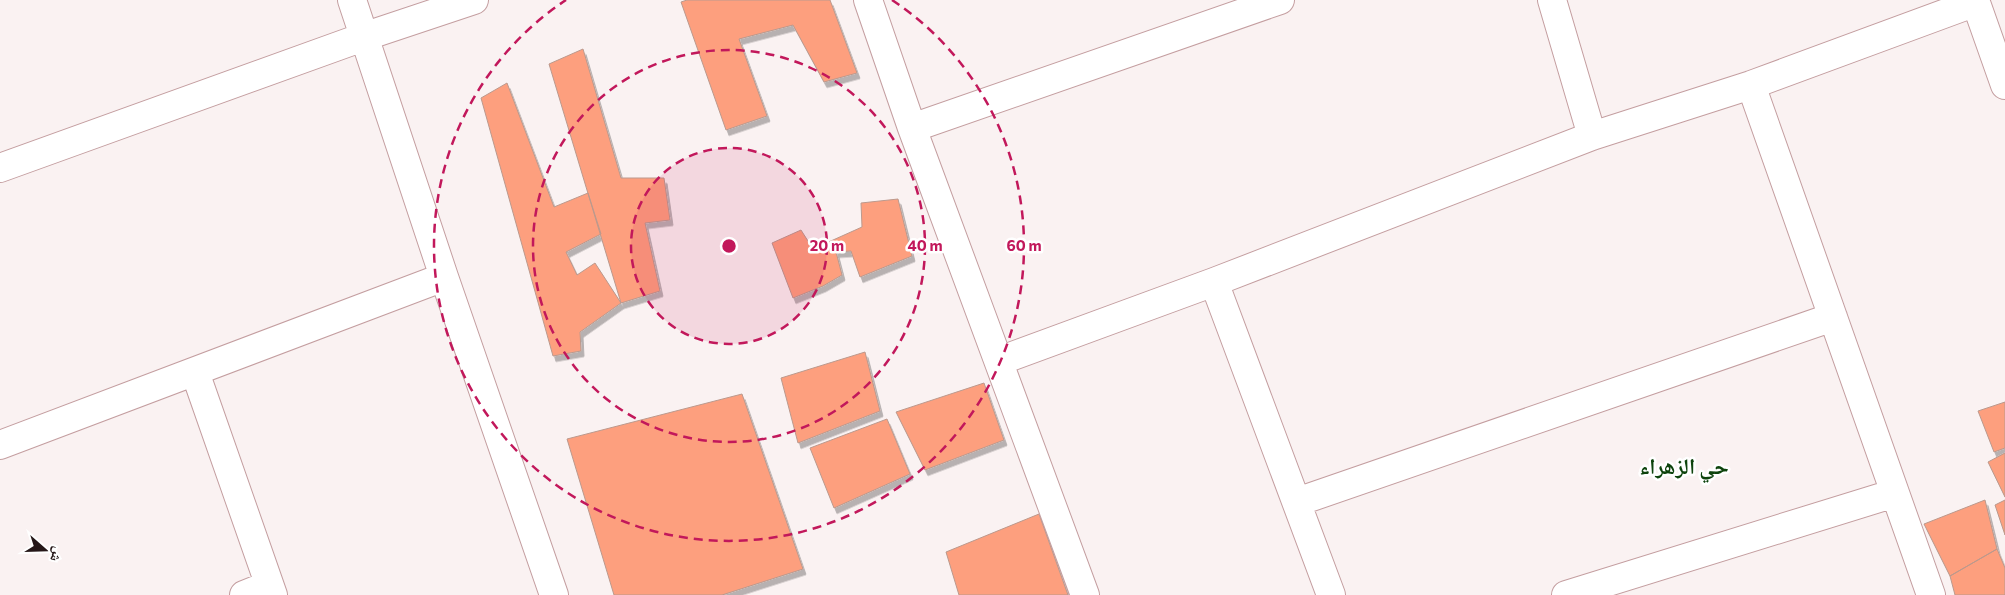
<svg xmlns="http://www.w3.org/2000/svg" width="2005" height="595" viewBox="0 0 2005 595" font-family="Commissioner,'Noto Naskh Arabic',sans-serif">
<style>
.building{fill:#fd9f7e;stroke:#bb998d;filter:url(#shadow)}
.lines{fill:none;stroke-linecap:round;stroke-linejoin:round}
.minor-casing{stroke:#c49ea0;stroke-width:30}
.minor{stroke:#fff;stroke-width:28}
.ring{fill:none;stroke:#c2185b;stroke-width:2.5;stroke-dasharray:9 6}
.labels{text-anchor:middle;stroke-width:5;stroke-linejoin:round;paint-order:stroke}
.district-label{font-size:22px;font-weight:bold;fill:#0d430c;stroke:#fff}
.centre{fill:#c2185b;stroke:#fff;stroke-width:2.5}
.ring-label{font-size:15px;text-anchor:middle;font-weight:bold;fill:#c2185b;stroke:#fff;stroke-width:5;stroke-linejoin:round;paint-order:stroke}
</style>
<defs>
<filter id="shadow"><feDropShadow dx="3" dy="5.5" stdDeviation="0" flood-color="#0004"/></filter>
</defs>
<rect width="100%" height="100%" fill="#faf2f2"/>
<!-- building -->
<path class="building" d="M687,0h143l27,73 -33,9 -31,-57 -54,14 28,77 -41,14 -45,-128z
M583,49l38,129h43l6,42 -25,3 15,68 -39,12 -72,-239z
M507,83l47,124 34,-14 13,41 -35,18 11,23 18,-12 26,40 -41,29 1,19 -28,5 -72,-258z
M898,199l14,57 -52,21 -9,-26 -15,1 6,23 -19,11 -30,12 -21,-55 29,-13 12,19 49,-22 -1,-24z
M865,352l15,59 -82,32 -17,-65z
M984,383l20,57 -79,30 -29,-58z
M742,394l61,175 -81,26h-108l-47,-156z
M2005,402v46l-11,4 -16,-41z
M887,419l23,55 -76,34 -24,-60z
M2005,453v44l-17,-35z
M1985,500l12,49 -47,27 -26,-52z
M2005,500v35l-10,-30z
M1039,514l29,81h-109l-13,-43z
M1997,549l8,19v27h-50l-5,-19z"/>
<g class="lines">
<defs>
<path id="minor" d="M352,0l92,277 110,318
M868,0l44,128 173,467
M1552,0l40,136
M1975,0l30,85
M1751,85l180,510
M912,128l368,-128
M0,168l366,-132 108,-36
M1214,282l117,313
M999,361l215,-79 378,-146 159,-51 225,-83
M195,372l78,223
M0,445l444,-168
M1297,502l536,-185
M244,595l25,-10
M1566,595l329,-102"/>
</defs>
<!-- minor casing -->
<use href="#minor" class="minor-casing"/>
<!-- minor -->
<use href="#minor" class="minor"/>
</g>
<!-- distance rings -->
<circle cx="729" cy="246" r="98" fill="#c2185b" fill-opacity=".12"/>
<g class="ring">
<circle cx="729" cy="246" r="98"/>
<circle cx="729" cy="246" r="196"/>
<path d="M892 0A295 295 0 1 1 566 0"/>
</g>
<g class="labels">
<!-- district labels -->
<g class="district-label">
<text x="1684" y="474">حي الزهراء</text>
</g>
</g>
<circle cx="729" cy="246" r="8" class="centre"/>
<g class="ring-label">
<text x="827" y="251">20 m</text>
<text x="925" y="251">40 m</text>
<text x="1024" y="251">60 m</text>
</g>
<!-- north arrow -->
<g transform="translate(45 550) rotate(110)" stroke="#ffffff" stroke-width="4" paint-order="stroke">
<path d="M0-4L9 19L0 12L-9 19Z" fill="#251718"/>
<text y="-8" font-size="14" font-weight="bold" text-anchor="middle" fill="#251718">ش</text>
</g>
</svg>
